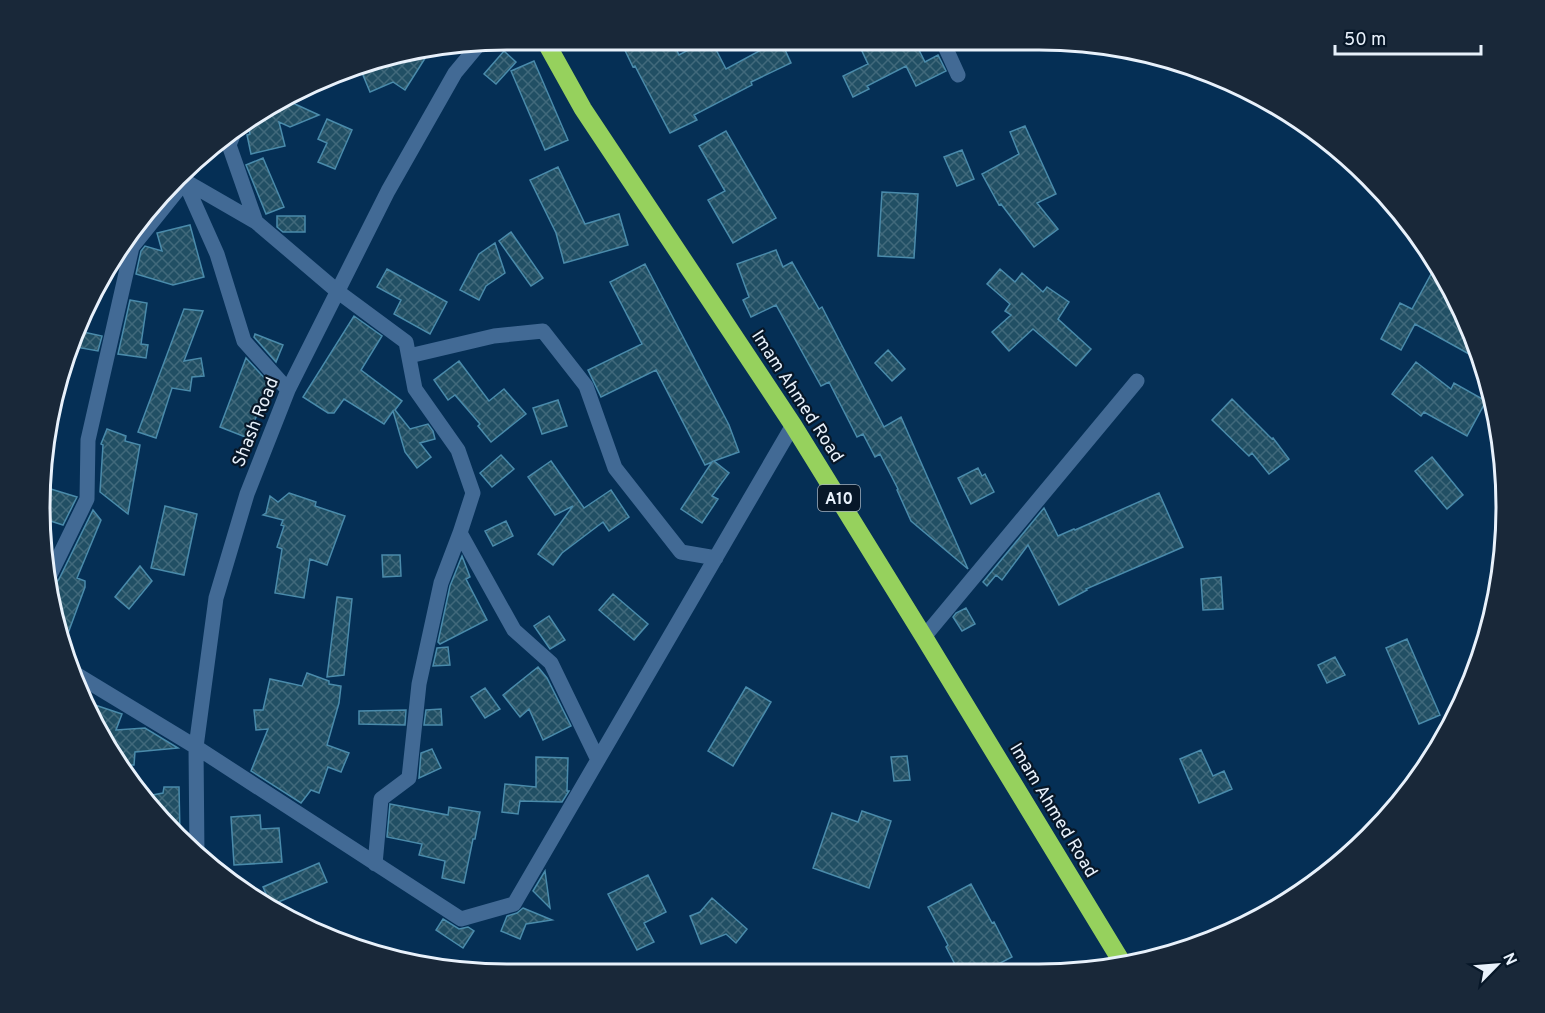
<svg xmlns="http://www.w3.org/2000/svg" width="1545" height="1013" viewBox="0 0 1545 1013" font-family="Overpass,sans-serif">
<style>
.building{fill:url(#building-cross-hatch);stroke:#4a8bab;stroke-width:1.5}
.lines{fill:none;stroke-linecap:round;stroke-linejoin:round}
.minor{stroke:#426a95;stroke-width:15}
.highway{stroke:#96d15d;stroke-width:18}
.labels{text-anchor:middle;stroke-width:4.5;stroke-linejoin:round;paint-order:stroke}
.shield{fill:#071728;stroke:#a4b0bc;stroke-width:1.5}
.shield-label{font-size:16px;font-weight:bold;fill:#e8f1fb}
.street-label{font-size:18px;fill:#e8f1fb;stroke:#071728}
.rim{fill:none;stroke:#e8f1fb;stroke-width:3}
</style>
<defs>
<pattern id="building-cross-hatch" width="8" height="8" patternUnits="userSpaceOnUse" patternTransform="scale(1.5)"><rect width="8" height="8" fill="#214f64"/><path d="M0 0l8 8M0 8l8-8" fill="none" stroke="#41697b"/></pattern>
</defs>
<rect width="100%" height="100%" fill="#052f55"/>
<!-- building -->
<path class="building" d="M620,40h52l7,15 28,-15h4l15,29 37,-20 -4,-8h22l10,22 -40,19 1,3 -58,30 3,5 -27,13 -35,-67 -2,1z
M876,42h39l10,20 13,-7 8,16 -30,15 -10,-20 -39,20 2,3 -16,8 -10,-21 25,-12 -7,-15z
M504,51l12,11 -20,22 -12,-10z
M429,52l-24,38 -12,-8 -23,10 -12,-29z
M534,61l34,79 -23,10 -34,-79z
M284,99l35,16 -29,12 -11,-5 6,24 -34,8 -4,-19 3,-1 -3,-16z
M327,119l25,11 -17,39 -17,-7 9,-19 -9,-4z
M1025,126l31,68 -19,9 21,26 -24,18 -33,-43 -2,1 -17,-31 37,-20 -9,-22z
M726,131l50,87 -43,25 -25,-43 17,-9 -26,-45z
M962,150l12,29 -17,7 -13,-29z
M263,158l21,49 -18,7 -20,-49z
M558,167l27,57 34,-10 9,31 -64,18 -8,-30 -26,-53z
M882,192l36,2 -4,64 -36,-2z
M277,216h28v16h-22l-6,-5z
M190,225l14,52 -31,8 -37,-11 5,-23 4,-5 17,5 -5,-18z
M511,232l32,46 -12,8 -32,-45z
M495,243l10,30 -19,13 -7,14 -19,-10 19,-36z
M776,250l7,17 9,-5 27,47 3,-2 62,120 17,-10 67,152 -57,-48 -14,-31 1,-1 -18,-35 -5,3 -12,-23 -6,3 -28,-55 -8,4 -45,-81 -25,12 -8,-17 6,-3 -12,-33z
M645,264l84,161 10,27 -25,9 15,12 -17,23 6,3 -16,24 -21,-14 31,-47 -7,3 -49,-95 -55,27 -13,-27 54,-26 -32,-62z
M1436,265l22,35 22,60 -65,-36 -14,26 -20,-11 19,-36 12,6z
M387,269l60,33 -17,32 -36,-20 7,-14 -24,-13z
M1000,269l15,13 7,-9 21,19 4,-5 22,15 -11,17 33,30 -15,17 -43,-37 -24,22 -17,-19 19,-17 -6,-4 5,-7 -23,-20z
M130,300l17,3 -6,41 7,1 -2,13 -28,-4z
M184,309l19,2 -19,50 17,-3 3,18 -12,1 -2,14 -18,-3 -16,50 -18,-6z
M354,316l28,20 -21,34 41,31 -7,9 15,19 18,-5 5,7 2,8 -15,4 11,14 -14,11 -12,-16 -12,-41 -9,13 -40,-25 -10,14h-6l-25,-16z
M74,330l28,6 -4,15 -28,-5z
M255,334l28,11 -7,17 -22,-25z
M888,350l17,19 -13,12 -17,-18z
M246,358l23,25 -21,55 -28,-11z
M459,361l30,40 15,-12 22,25 -35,28 -13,-16 2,-2 -25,-29 -7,5 -14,-20z
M1416,362l35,27 3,-6 32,18 -19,35 -43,-24 -3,4 -29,-22z
M1232,399l40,40 1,-1 16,21 -20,15 -17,-21 -3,3 -37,-36z
M558,400l9,26 -25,8 -9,-26z
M107,429l19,7 -1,5 15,4 -12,69 -28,-22 3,-47 -2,-1z
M501,455l13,14 -22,18 -12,-14z
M1432,457l31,38 -16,14 -32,-38z
M551,461l33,47 27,-18 18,27 -20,14 -6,-9 -41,31 -9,12 -15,-11 35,-48 -18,9 -27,-38z
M978,468l4,8 3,-2 9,18 -23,12 -13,-26z
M41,486l36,11 -14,28 -19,-6z
M289,493l27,9 -1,4 30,10 -18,49 -17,-6 -6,39 -29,-5 7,-44 -5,-2 7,-21 -3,-1 2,-5 -20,-5 3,-2 4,-17 8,6z
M1159,493l24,54 -97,42 1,1 -28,15 -31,-60 -26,35 -6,-5 -9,11 -4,-4 61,-74 14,28 16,-7 1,1z
M165,506l32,8 -13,61 -33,-7z
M93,510l8,10 -24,58 8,3v6l-22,60 -8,-20 -4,-42 5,-2 3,-4z
M506,521l7,15 -20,10 -8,-15z
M382,555h18l1,21 -18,1z
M462,556l8,21 -4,2 21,41 -47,24 -2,-2 12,-56z
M140,566l12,15 -23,28 -14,-12z
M1221,577l2,32 -20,1 -2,-31z
M613,594l35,30 -14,16 -35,-30z
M337,597l15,2 -8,76 -17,2z
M966,608l9,16 -13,7 -9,-14 3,-4z
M549,616l16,24 -15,9 -16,-23z
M1407,639l33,76 -21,9 -33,-76z
M448,647l2,18 -17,1 4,-18z
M1335,657l10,18 -18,8 -9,-18z
M538,667l9,11 24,48 -28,14 -14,-31 -9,8 -17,-22z
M307,673l22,8v3l12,2 -2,17 -12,42 22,8 -8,19 -13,-5 -9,26 -8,-3 -10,13 -50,-32 17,-42 -12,1 -2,-20h9l7,-31 32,7z
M746,687l25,15 -38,64 -25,-15z
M485,688l15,21 -15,9 -14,-21z
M86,702l36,12 -6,16 29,-2 33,20 -43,4 -1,13h-12l-20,-24z
M441,709l1,16h-18l2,-15z
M406,710l-1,15 -46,-1v-13z
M432,749l9,19 -22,10 2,-25z
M1201,750l12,26 11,-5 8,18 -33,14 -19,-44z
M907,756l3,24 -16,1 -3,-24z
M536,757l32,1 -1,33h2l-7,11 -42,-1 -2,13 -16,-2 3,-28 31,3z
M164,787h15l1,48 -33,-39 16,-3z
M390,804l58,11 1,-8 31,5 -5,27h-2l-9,44 -22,-5 3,-17 -26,-6 3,-11 -35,-7z
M862,811l29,10 -22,67 -56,-20 19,-55 26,9z
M260,815l1,14 18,-1 3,34 -48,3 -3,-48z
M319,863l8,19 -56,23 -8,-18z
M545,871l5,37 -17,-17z
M648,875l18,37 -22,11 10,19 -17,8 -29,-56z
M971,884l21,39 2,-1 18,35 -31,16 -22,-1 -13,-25 2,-2 -20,-38z
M712,898l35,31 -11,14 -10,-9 -25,10 -11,-28 10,-4z
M523,908l29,12 -26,4 -6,15 -19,-8 6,-15 10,-3z
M443,919l16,10 9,-2 6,4 -11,17 -27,-18z"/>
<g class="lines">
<!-- minor -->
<path class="minor" d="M943,42l15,33
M236,128l-7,17 27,77 81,69 69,51 9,47 43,61 15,43 -13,40 54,97 37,33 47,97
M184,180l33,74 27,87 44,49
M409,356l85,-20 49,-5 43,55 29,82 66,84 35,6
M50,575l37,-76 1,-59 44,-193 53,-66 71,41
M924,637l213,-256
M74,673l122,74 265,172 53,-15 279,-479
M197,856l-1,-109 20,-149 31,-104 41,-104 100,-199 67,-118 25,-30
M375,864l6,-65 28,-21 10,-94 22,-101 19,-50"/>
<!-- highway -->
<path class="highway" d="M544,39l39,70 210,316 131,212 199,327"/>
</g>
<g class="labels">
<!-- shield labels -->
<rect class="shield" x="818" y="485" width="42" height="26" rx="4.5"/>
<g class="shield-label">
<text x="839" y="504">A10</text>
</g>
<!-- street labels -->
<g class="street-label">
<text transform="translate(798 396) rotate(57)" y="6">Imam Ahmed Road</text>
<text transform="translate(255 422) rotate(-68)" y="6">Shash Road</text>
<text transform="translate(1054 810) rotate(59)" y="6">Imam Ahmed Road</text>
</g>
</g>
<!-- crop -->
<path d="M0 0H1545V1013H0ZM507 50H1039A457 457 0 0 1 1496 507V507A457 457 0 0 1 1039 964H507A457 457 0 0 1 50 507V507A457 457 0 0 1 507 50Z" fill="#192839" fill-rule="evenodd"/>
<path class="rim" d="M507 50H1039A457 457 0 0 1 1496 507V507A457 457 0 0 1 1039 964H507A457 457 0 0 1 50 507V507A457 457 0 0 1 507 50Z"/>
<!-- north arrow -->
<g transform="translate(1497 965) rotate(65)" stroke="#071728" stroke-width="4.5" paint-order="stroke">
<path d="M0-4.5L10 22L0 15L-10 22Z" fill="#e8f1fb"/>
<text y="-9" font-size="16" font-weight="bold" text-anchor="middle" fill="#e8f1fb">N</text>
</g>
<!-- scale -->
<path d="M1335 45v9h146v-9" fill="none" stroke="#e8f1fb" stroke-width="3"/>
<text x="1344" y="45" font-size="18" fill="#e8f1fb" stroke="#071728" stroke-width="4.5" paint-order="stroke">50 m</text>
</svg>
